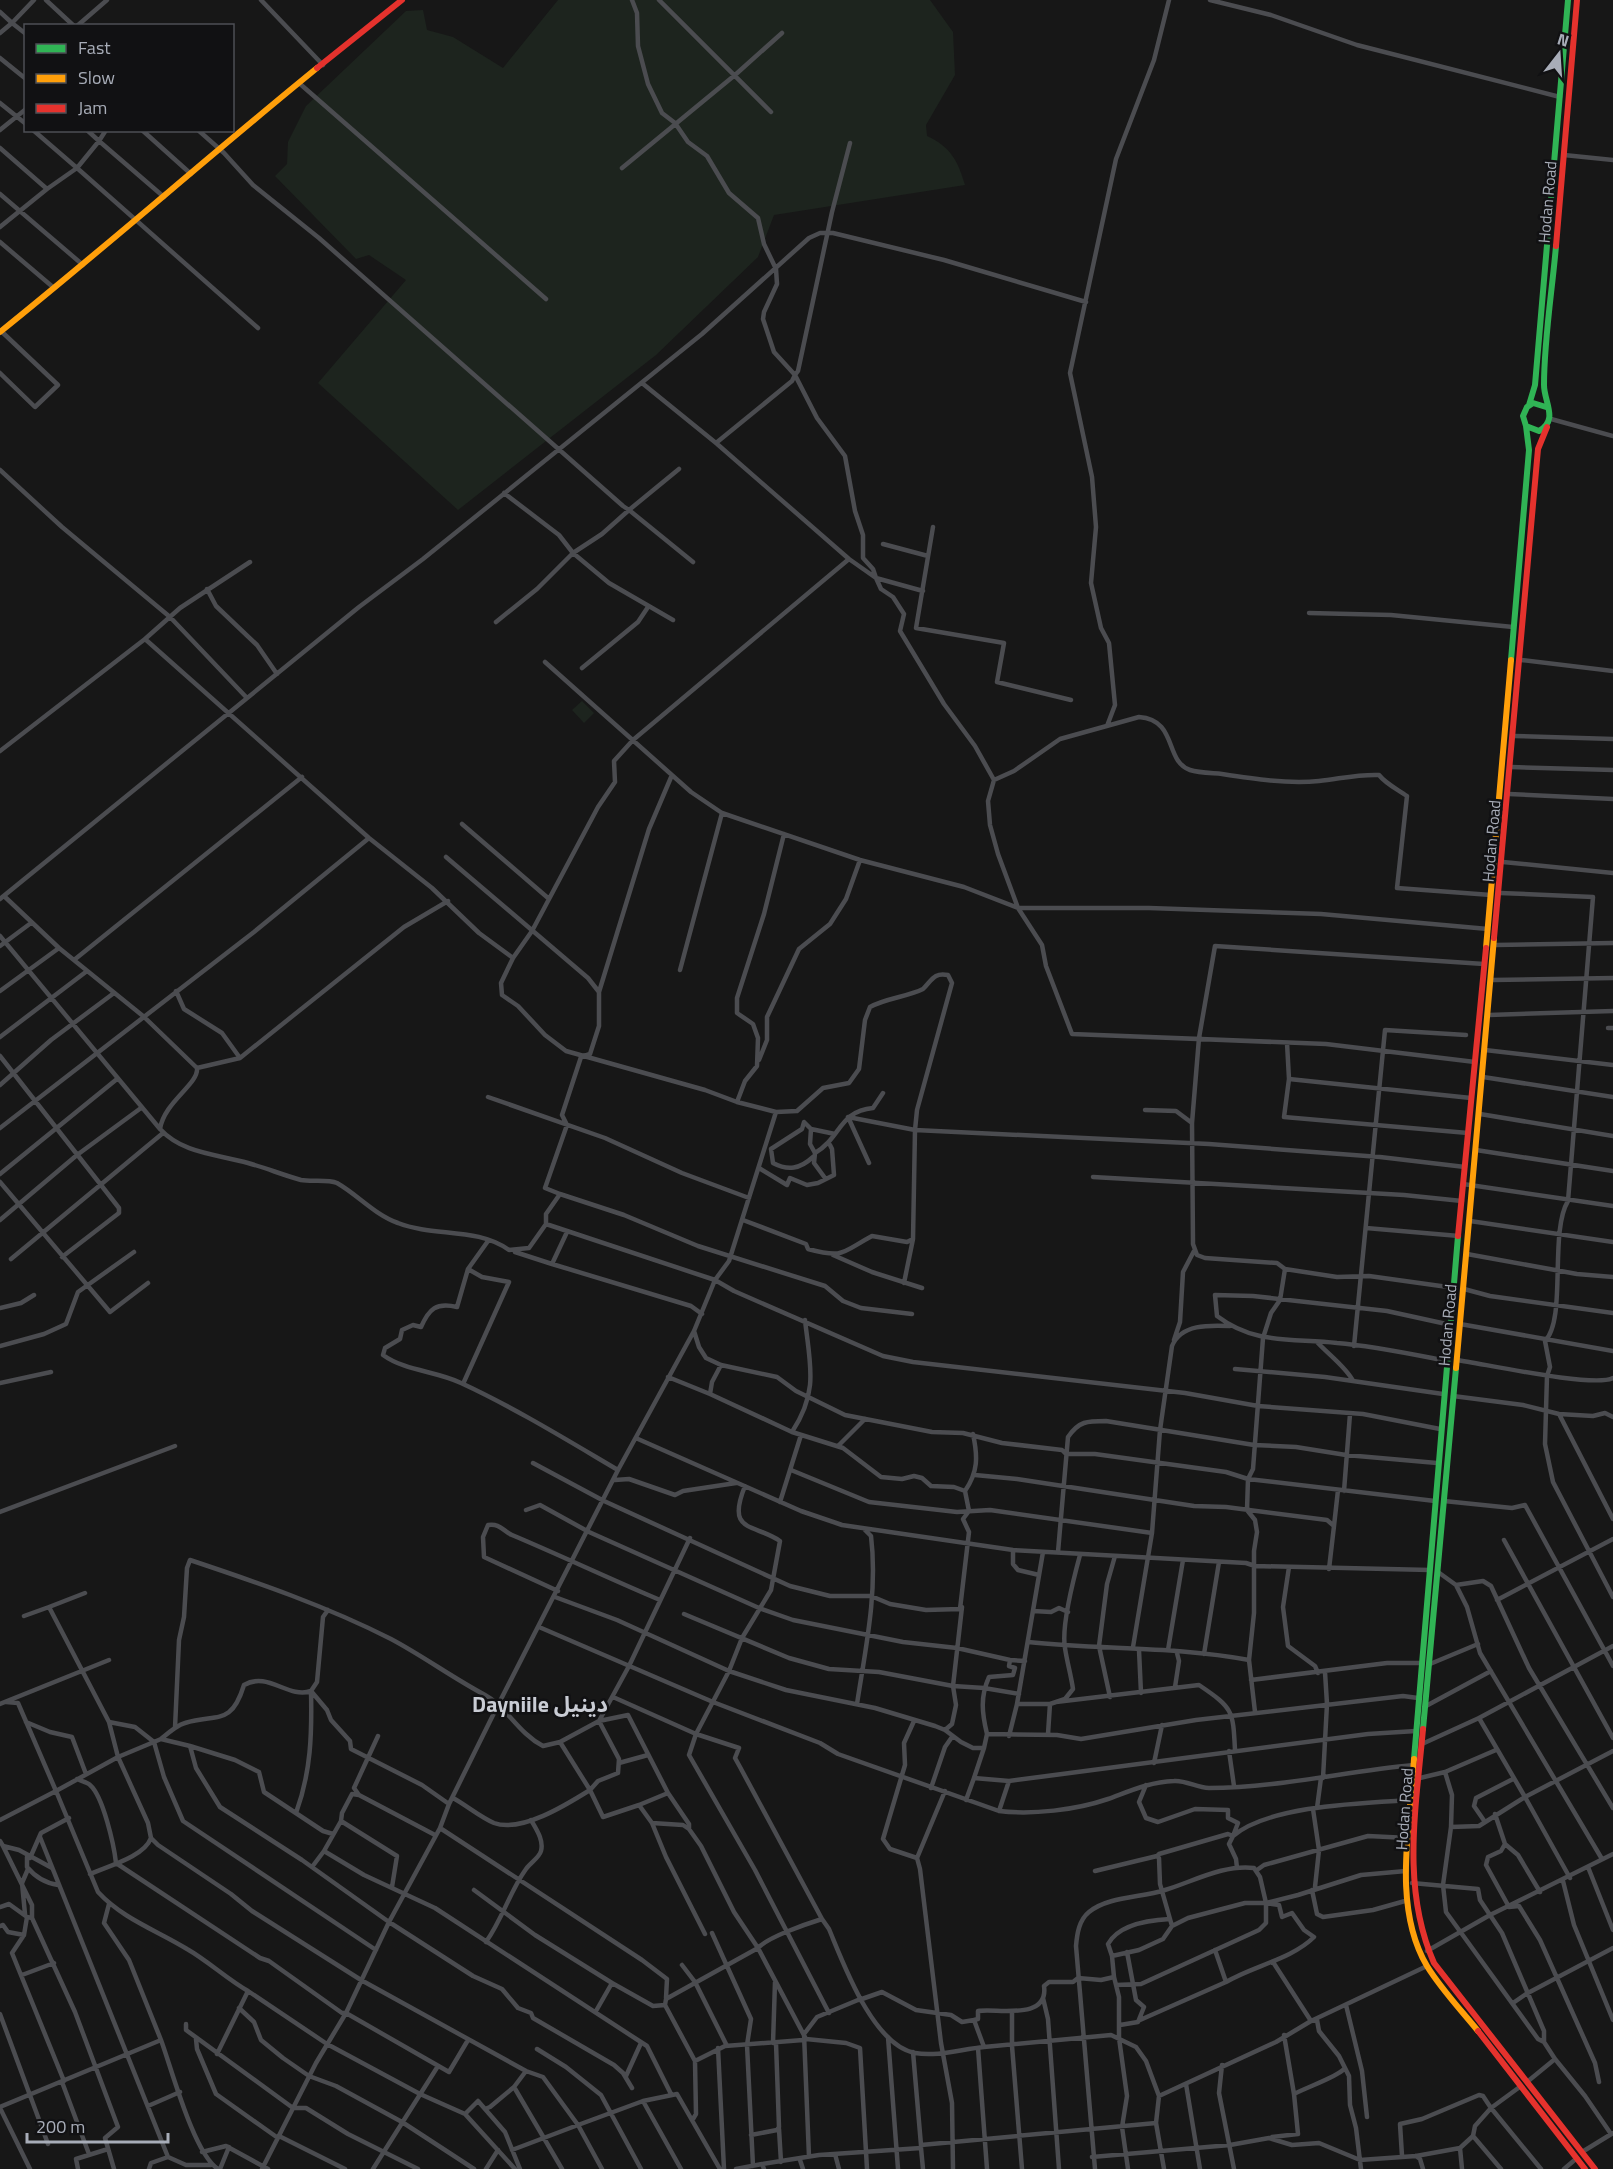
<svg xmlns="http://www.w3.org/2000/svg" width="1613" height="2169" viewBox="0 0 1613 2169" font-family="'Titillium Web','Noto Sans Arabic',sans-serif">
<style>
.green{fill:#1d241e}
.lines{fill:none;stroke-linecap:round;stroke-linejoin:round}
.street{stroke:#4b4c50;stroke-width:4.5}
.fast{stroke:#30b455;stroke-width:6}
.slow{stroke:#ff9f0a;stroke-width:6}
.jam{stroke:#e5322d;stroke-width:6}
.labels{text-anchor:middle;stroke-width:5;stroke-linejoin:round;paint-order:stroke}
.street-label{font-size:16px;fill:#a8adb8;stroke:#111113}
.district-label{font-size:22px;font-weight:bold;fill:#c9ccd4;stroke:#111113}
</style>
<rect width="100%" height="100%" fill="#171717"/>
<!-- green -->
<path class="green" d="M558,0h372l23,32 2,43 -29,50 1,11c24,11 31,25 38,49l-191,30 -16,42 -102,98 -198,155 -140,-127 88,-103 -37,-25 -13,4 -81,-83 12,-12 1,-22 18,-36 100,-95 17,-1 4,20 26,7 50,31z
M582,701l12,12 -10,10 -12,-13z"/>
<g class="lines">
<!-- street -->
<path class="street" d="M46,0l28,26
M261,0l62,65
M632,0l5,13 1,33 10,38 14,29 13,10 13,19 19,14 22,37 29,25 6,26 12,25 1,15 -13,28 -1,7 11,33 21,23 -3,6 -76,62
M659,0l112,112
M1210,0l61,15 86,30 203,52
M0,12l12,11 22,-23
M77,26l30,-26
M0,33l12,-10 14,11
M0,58l26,21
M299,83l247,216
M0,103l26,21
M0,130l26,-21
M33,130l44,38 22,-27 65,56
M87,130l12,11 7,-11
M142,130l49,44
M198,130l26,23 29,32 66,53 304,268 6,4 50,-41
M850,143l-18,69 -34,159 -3,4 22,43 28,38 10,55 8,24v23l10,11 3,9 47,13
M0,148l47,41 -47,38
M1564,155l49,5
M622,168l113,-93 47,-42
M47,189l30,-21 181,160
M0,194l83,71
M0,242l54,46
M0,373l35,34 23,-22 -57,-54
M642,383l74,60 133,116 -216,181 -19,21 1,21 -17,25 -66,124 -19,27 -12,25 1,12 16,11 27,29 21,16 139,39 32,12
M1551,419l62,17
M0,470l62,57 108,90 77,81
M504,493l55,42 14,18 36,30 64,37
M933,527l-17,101 88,15 -7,39 74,18
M883,544l45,12
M849,559l27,19 5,11 12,8 11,17 -4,17 44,73 31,42 19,34 -6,21 2,24 8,29 20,54 24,37 4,21 26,68 254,10 149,18
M250,562l-70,46 -35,31 224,199 63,50 47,45 34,25
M207,589l9,17 41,39 20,29
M1309,613l82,2 122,12
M496,622l41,-33 36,-36 29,-19 27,-24 64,52
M1521,660l92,11
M545,662l146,130 31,21 138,47 104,27 54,21h131l172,6 167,15
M582,668l56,-46 10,-15
M1107,726l8,-21 -6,-62 -8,-15 -10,-45 5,-56 -4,-50 -22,-104 46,-214 38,-99 15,-60
M1514,736l99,3
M0,751l145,-112
M1511,767l102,3
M672,775l-23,54 -50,163v34l-9,28 -9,3 -19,58 5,10 -22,63 15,6 -14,20v10l169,56 19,11 149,65 30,6 272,31 73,13 105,8 77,15
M994,780l20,-9 46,-32 79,-22c39,3 25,44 51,53 9,3 22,3 32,4 32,5 65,10 97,7 20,-2 39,-7 60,-6 7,9 18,14 28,21l-10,92 94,7
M1509,794l104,5
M462,824l86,74
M446,857l142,121 11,14
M1503,862l110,11
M1500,893l93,4 -25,304c-19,31 -1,118 -23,140l5,26 -3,9 -2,68 8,38 60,115
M4,896l55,52 84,68 54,52c2,16 -33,34 -37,61 23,25 57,25 88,34 18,5 35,12 53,17 10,2 27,-1 36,3 21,12 38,32 61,40 36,14 79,4 111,27l20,-2 17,-24
M0,899l359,-292 64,-48 279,-225 107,-96 11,-5h13l111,27 142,42
M0,936l160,193
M1495,945l118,-2
M0,946l31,-23
M74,960l228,-183
M680,970l42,-157
M1492,980l121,-2
M0,991l59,-43
M176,991l8,18 38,24 18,25
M1489,1015l124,-4
M1608,1028h5
M0,1037l87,-66
M1287,1043l2,36 182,19
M1485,1050l128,15
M0,1056l119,152v5l-57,44
M759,1060l8,-20v-23l32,-68 31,-25 16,-25 14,-39
M197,1068l43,-10 164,-131 44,-26
M1483,1077l130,20
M1289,1079l-5,38 184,16
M0,1085l51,-45 63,-47
M488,1097l117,41 77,35 67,25
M1145,1110l31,1 16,12 1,121 4,11 8,3 72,5 8,6 -5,31 -9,13 -8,25 -10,131 -5,10 187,22
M1480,1114l133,22
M848,1117l67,13 294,14 171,13 85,10
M848,1117l21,46
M1192,1123l7,-85 16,-92 269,18
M0,1128l254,-196 115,-94
M811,1129l24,5
M1476,1150l137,21
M815,1153c26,-15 24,-42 58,-45l10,-15
M813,1157c-13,12 -25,14 -40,6l-2,-14 31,-20 2,-7 7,7 -1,15 5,9 -1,10 11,15
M759,1168l28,17 3,-7 17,7 11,-2 16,-8 -2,-26 -2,-4
M0,1174l117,-95
M1093,1177l311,18 58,6
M0,1182l110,130 38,-29
M1463,1184l150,22
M560,1194l64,21 74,31 127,40 18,15 18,7 51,6
M0,1220l77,-65 64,-47
M743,1220l63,24 2,5c37,10 34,3 64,-13l35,6 6,-3 2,-109 2,-20 35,-127 -4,-8c-14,-3 -16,5 -25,14 -16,8 -37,9 -53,18l-5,13 -6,49 -10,14 -26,5 -26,23 -21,1
M1470,1221l143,21
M1366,1228l93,8
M488,1241l-20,28 -11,38c-21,-5 -28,2 -36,20l-8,-2 -11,5 -2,9 -15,9 -2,7c22,16 53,16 78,28 54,25 106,57 157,87
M515,1252l37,12 15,-32
M1467,1254l110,20 36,3
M833,1255l39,17 50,16
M11,1259l152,-126
M552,1264l139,42 11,8
M1285,1269l52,8 32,-1 86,12
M904,1283l9,-44
M1464,1289l26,7 123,17
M0,1308l21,-5 13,-8
M1460,1324l153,27
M694,1331l5,16 7,11 15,7 56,12 19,14 49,24 87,17 31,1 39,10 60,7 4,4h29l131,18 22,7 -1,31 8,10 2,12 -3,19v62l-5,47
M1174,1340l6,-18 3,-50 11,-21
M1317,1342c11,12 30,26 36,39
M0,1346l44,-12 22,-10 12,-32 56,-40
M1354,1346l31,-316 81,5
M1457,1360c28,4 137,28 156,18
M1447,1361c-36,-7 -73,-15 -110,-18 -45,-5 -82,2 -120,-27l-2,-21 38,1 134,15 64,14
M1235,1369l90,8 118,17
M668,1377l42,17
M0,1383l51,-11
M463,1384l46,-102 -27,-5 -14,-8
M1453,1396l70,9 36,9 34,2 12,-3 8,4
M1559,1414l54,105
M792,1432c27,-41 18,-67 13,-112
M638,1439l163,72 41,14 171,25 233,13 9,3 175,4
M838,1446l27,-27
M533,1463l71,38 186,85 40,10h41l19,8 36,6 34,-1 9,-77 -6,-13 6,-8 -4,-20 -11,-4 -23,-1 -9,-8 -8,-2 -12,3 -21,-2 -38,-29 -51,-16 -82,-38 2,-12 9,-17
M791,1470l78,32 88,10 33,-2 162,23 -19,114
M975,1475l42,4 177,27 32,1 101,13 7,6 -5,43
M615,1480l14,-1 46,16 8,-4 53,-8
M745,1486c-19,47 8,37 35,55l-9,49 -29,48 -13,33 -33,63 -7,21 66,115 74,143
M965,1491c13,-19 13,-34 8,-57
M1344,1491l6,-77
M1444,1501l68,7 13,-3 88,161
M780,1502l21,-67
M526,1510l14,-5 49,27 170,76 34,12 110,22 54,6 53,12 15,1
M0,1512l175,-66
M1334,1526l4,-36
M1152,1533l8,-103 12,-84c9,-22 37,-21 58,-20
M1504,1540l109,198
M1013,1550v14l5,6 21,5
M1058,1552l10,-115c11,-16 19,-16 38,-16l148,24 42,2 50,8 91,8
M1289,1567l-6,40 5,39 27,20 3,7
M1438,1572l18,13 11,22 13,46 122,206
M1456,1585l27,-4 8,5 38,82 84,140
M558,1591l-74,-34 -1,-20 5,-12c12,-2 15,6 24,10 50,21 98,44 148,65
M85,1593l-36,14 60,115 9,35 30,66 3,15 7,7 73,49 21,17 109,69 165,91 17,6 35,48 65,-24 34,-7 43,75
M555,1597l62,23 112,51 57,19 89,18 60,18 10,4 16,12 12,6h11l3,-14 70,1 24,4 115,-19 207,-24 15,2
M1497,1600l116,-61
M1033,1611l18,1 8,-4 9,4
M684,1614l105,44 40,11 50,3 74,14 31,2 35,6
M24,1616l25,-9
M539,1627l174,75 107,41 18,11 161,57c33,4 77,-1 109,-12 22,-8 41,-17 66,-18 12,-1 23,7 35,7 69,0 137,-17 205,-23
M1028,1642c74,8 147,4 221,18l6,52
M1139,1650l2,43
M1168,1650l15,-90
M1204,1654l15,-92
M1430,1664l48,-20
M1251,1680l136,-17h33
M1175,1687l4,-26 -2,-8
M613,1697l83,37 43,14 -4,10 5,9 82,152
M1110,1697l-11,-51 8,-62 8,-28
M6,1702l12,1 38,88 62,-34 43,-18 29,7 6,22 24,39 82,53 87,62 84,54 29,13 16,19 13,5 2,5 81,47 9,8 9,15
M1056,1702l143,-17c34,23 34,25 36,65
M0,1704l109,-44
M857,1704c8,-53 21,-111 14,-168l-6,-6
M1017,1704l26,-152
M1426,1706l65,-35
M1479,1718l46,79 88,-46
M914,1721l-10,22 1,22 -22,74 7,10 27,9 3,11 21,174 11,60 1,66
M26,1722l24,10 22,5 14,37
M109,1722l26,5 19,15 10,35 19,44 193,129
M175,1728l4,-88 5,-23 3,-49 3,-8c69,23 136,46 201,79 32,17 62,39 94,56 21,11 33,38 58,51l17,-4 30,48c-24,15 -69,43 -96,33 -14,-6 -28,-18 -41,-25
M945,1730l7,-6 4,-19 -3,-19 9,-79
M987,1734c-5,-21 -7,-37 2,-57l24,-2 2,-7 -6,-2 1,-6
M1048,1734l2,-30 15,-5 8,-10c-2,-14 -6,-27 -8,-41 -4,-22 9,-71 15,-93
M1009,1736l8,-32h33
M161,1739c7,-6 16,-14 24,-16 32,-10 46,4 59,-38 24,-14 44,14 67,6l6,-9 6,-65 5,-7
M560,1742l39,-21 30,-55 61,-128
M1422,1744l57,-26 134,-72
M190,1746l45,14 24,12 5,20 59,39 10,3
M1229,1751l5,35
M619,1763l29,-8
M1154,1763l8,-38
M1445,1772l7,23 -1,32
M974,1778l10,-30
M1323,1778l4,-74 -2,-32
M1420,1778l25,-6 51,-22
M77,1779c3,2 10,3 13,6 13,11 24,60 26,78l144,95 9,3 73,52h4l103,59 19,-32
M1146,1785l-7,17 7,16 12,4 37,-13 33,1v8l10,5 -5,13c37,-31 130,-33 178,-36
M931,1788l14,-41 7,-10
M668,1793l21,31v5
M359,1795l76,40
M966,1800l8,-22 35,3 359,-47 48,-3
M639,1805l29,-12 -40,-78 -29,6 20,38 -1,14 -20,8 -8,9 13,27 36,-12 13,18 31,2 6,4 12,17 33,66 24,36c10,-11 48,-24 64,-29l7,10c15,36 44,116 86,124 22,4 47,-4 69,-6
M1317,1808l4,-30
M1313,1809l6,41 -4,37
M999,1811l10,-30
M296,1813c15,-41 16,-79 15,-122l16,19 4,10 19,21 1,8 71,36 27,19
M1495,1814l10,30 13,11 22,37
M0,1820l56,-29 42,101c25,27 58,38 89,57 21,12 40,30 61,42l-31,63
M341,1821l56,35 -5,31
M1485,1822l-11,-16 2,-8 37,-19
M652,1823l14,34 39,77
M440,1828l202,132 25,19 -1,19
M40,1837l128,320 18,8h25
M0,1841l3,5 16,4 33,18
M1505,1844l-4,7 -13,6 -2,8 23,42 10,-1 21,34 55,123 4,19
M3,1846l29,59v13
M324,1851l17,-30 1,-8 10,-19 7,1 -5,-7 24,-52
M27,1857v10c9,11 18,16 31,18
M30,1858l11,-25 28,-15
M917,1858l28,-67
M312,1867l12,-16 40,24 71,33 212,138 24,48
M1588,1867l25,63
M1257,1870l7,-5 104,-29 40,2
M1095,1871l62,-15
M90,1874c18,-8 54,-17 61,-36
M1563,1881l11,44 39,95
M1412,1883l66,6 2,11 22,33 42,98v11l11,17 -28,23
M474,1890l61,45 77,48
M1312,1890l5,24 6,3 50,-7 32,-9
M0,1907l9,-3 18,13 -3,18 -12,18 52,128
M25,1914l-3,-31 6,-14
M27,1917l5,1 43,94 43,115 -13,11 9,31
M0,1926l3,-1 5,7 16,3
M1172,1926l-12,-42 -1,-26 -2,-2 2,-2 69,-20 5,2 -4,8 7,15 1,9
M712,1933l39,86 -4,26 6,121
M486,1942c17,-24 24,-51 40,-73 5,-7 13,-11 15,-18 3,-11 -5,-22 -10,-31
M1427,1951l63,-36 123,-61
M1112,1956l-4,-12c11,-20 42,-24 62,-25
M1273,1962l38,59 6,-1 2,11 20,25 10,20 1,29 6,23 5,41
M682,1965l13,17 32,64
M22,1975l32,-12
M1114,1977l5,20v41l8,58 -5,31 6,42
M1116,1985l25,-1 118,-54 7,-7v-20
M248,1991l79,53 93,50 45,20 13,-13 7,8 5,-2 24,-20 12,-16
M1043,1998l5,21 11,150
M859,2000l23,-8 34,18 35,5 11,7 12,-2 10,27 127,-12 25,12 10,14 13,35 117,-54 35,-21 116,-55
M1513,2003l13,-9 87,-46
M1346,2005l16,66 5,46
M239,2008l15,14 7,18 22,18 26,18 27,10 66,36 72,47
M596,2011l16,-28 41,23 12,-1
M1012,2012v34l10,123
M0,2014l48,130
M974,2020l4,-1v-8c19,-3 71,10 66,-25l5,-4h24l5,-4 23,2 13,-3 -2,-21 27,-6 24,-11 9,-13 16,-8 57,-15h21l32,-8 63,-20 45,-4
M1140,2020l86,-38 -11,-32
M186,2024v6l107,78h13l42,26 70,35
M1120,2025l18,-3 6,-15 -8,-7 -9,-48
M1284,2035l10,59
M888,2037l10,132
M196,2039l1,10 19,45 62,44
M161,2040c11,30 33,114 57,129
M1544,2042l-6,-3 -92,-127 -3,-27 8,-58 28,-1 46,-29 45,81
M773,2043l2,-61
M718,2048l6,121
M978,2048l9,121
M537,2049l29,18 35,28 40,74
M913,2052l8,93
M1555,2059l30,37 26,38
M695,2061l30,-15 78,-6
M1222,2065l-3,28 15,76
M626,2076l15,-33
M62,2082l27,72
M1186,2084l14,85
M514,2087l48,82
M643,2101l38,68
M148,2106l32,-14
M0,2107l161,-67 -32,-80 -25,-37 5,-19
M0,2108l30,61
M485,2109l20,23 15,37
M465,2114l50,55
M693,2119l3,-5 -1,-53 -30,-56 1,-6 92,-51 48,91 40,4 14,5 7,121
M1156,2123l8,46
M779,2129l2,33
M751,2135l26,-5 2,-3 -3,-84
M279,2136l66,33
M1473,2136l28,33
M1272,2137l26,-3 -4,-40c13,-7 43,-17 50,-25
M921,2148l2,21
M1460,2148l2,21
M512,2150l66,-25 24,44
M202,2152l24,-6 42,23
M1582,2152l31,-19
M835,2154l4,15
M1402,2156l-2,-32 22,-5 57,-24 4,1 8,12 30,-22
M1416,2156l4,3 3,10
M809,2157l-5,-123 13,-17 41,-17
M1092,2157l138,-12 39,-7 23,7 27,-2 41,17 56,-4 44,-8 13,-12 2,-10 16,-18 50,61
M800,2160l3,9
M78,2169l-2,-10 32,-10
M149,2169l2,-6 17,-6
M220,2169l9,-22
M262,2169l54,-106 30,-50 43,-91 51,-94 9,-24 48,-97 121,-237 76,-139 21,-51 14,-19 47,-149 -39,-10 8,-21 12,-15 1,-28 -5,-14 -16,-11v-15l27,-84 20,-80
M373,2169l65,-103
M486,2169l12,-19
M736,2169l26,-5
M764,2169l-2,-5 57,-9 102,-7v-3l235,-22 3,-27
M1095,2169l-19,-223c1,-12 3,-26 13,-34 20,-16 52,-14 76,-22 27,-8 59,-26 89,-22l6,9 6,26 13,2 3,12 10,-4 12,17 10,7c-22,22 -61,29 -88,45
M1564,2169l13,-11"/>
<!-- fast -->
<path class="fast" d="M1529,405l6,-20 33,-385
M1546,407l-13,-4 -6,4 -4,9 3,10 13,5c20,-11 5,-29 5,-46 0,-45 8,-93 12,-139
M1511,660l18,-210 -3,-24
M1423,1729l33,-361
M1414,1759l44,-523"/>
<!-- slow -->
<path class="slow" d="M0,332c107,-86 210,-177 317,-264
M1486,948l25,-288
M1456,1368l38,-430
M1414,1759c-4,66 -22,148 13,207 14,23 34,44 51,65"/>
<!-- jam -->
<path class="jam" d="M317,68l85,-68
M1556,246l21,-246
M1494,938l44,-489 9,-22
M1458,1236l28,-288
M1423,1729c-7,79 -22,159 11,234l161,206
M1478,2031l107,138"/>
</g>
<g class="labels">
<!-- street labels -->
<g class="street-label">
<text transform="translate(1547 202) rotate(-85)" y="6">Hodan Road</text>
<text transform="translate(1491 841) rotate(-85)" y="6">Hodan Road</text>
<text transform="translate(1447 1325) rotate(-85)" y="6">Hodan Road</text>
<text transform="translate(1404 1809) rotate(-86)" y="6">Hodan Road</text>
</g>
<!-- district labels -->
<g class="district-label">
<text x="540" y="1712">Dayniile دينيل</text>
</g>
</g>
<!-- legend -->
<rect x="24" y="24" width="210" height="108" fill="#111113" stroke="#4d4f55" stroke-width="1.5"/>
<rect x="36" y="44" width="30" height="9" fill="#30b455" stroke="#4d4f55" stroke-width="1.5"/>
<text x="78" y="54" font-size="18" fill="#a8adb8">Fast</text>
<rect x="36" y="74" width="30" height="9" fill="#ff9f0a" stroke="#4d4f55" stroke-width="1.5"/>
<text x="78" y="84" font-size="18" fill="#a8adb8">Slow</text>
<rect x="36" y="104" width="30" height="9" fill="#e5322d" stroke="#4d4f55" stroke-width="1.5"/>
<text x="78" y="114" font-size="18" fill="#a8adb8">Jam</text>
<!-- north arrow -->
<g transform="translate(1559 54) rotate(17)" stroke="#111113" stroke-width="4.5" paint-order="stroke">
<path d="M0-4.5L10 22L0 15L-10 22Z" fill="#a8adb8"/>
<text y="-9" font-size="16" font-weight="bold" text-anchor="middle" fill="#a8adb8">N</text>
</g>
<!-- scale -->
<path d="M27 2133v9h141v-9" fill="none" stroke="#a8adb8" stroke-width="3"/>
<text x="36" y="2133" font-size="18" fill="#a8adb8" stroke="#111113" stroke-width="4.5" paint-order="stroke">200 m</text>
</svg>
